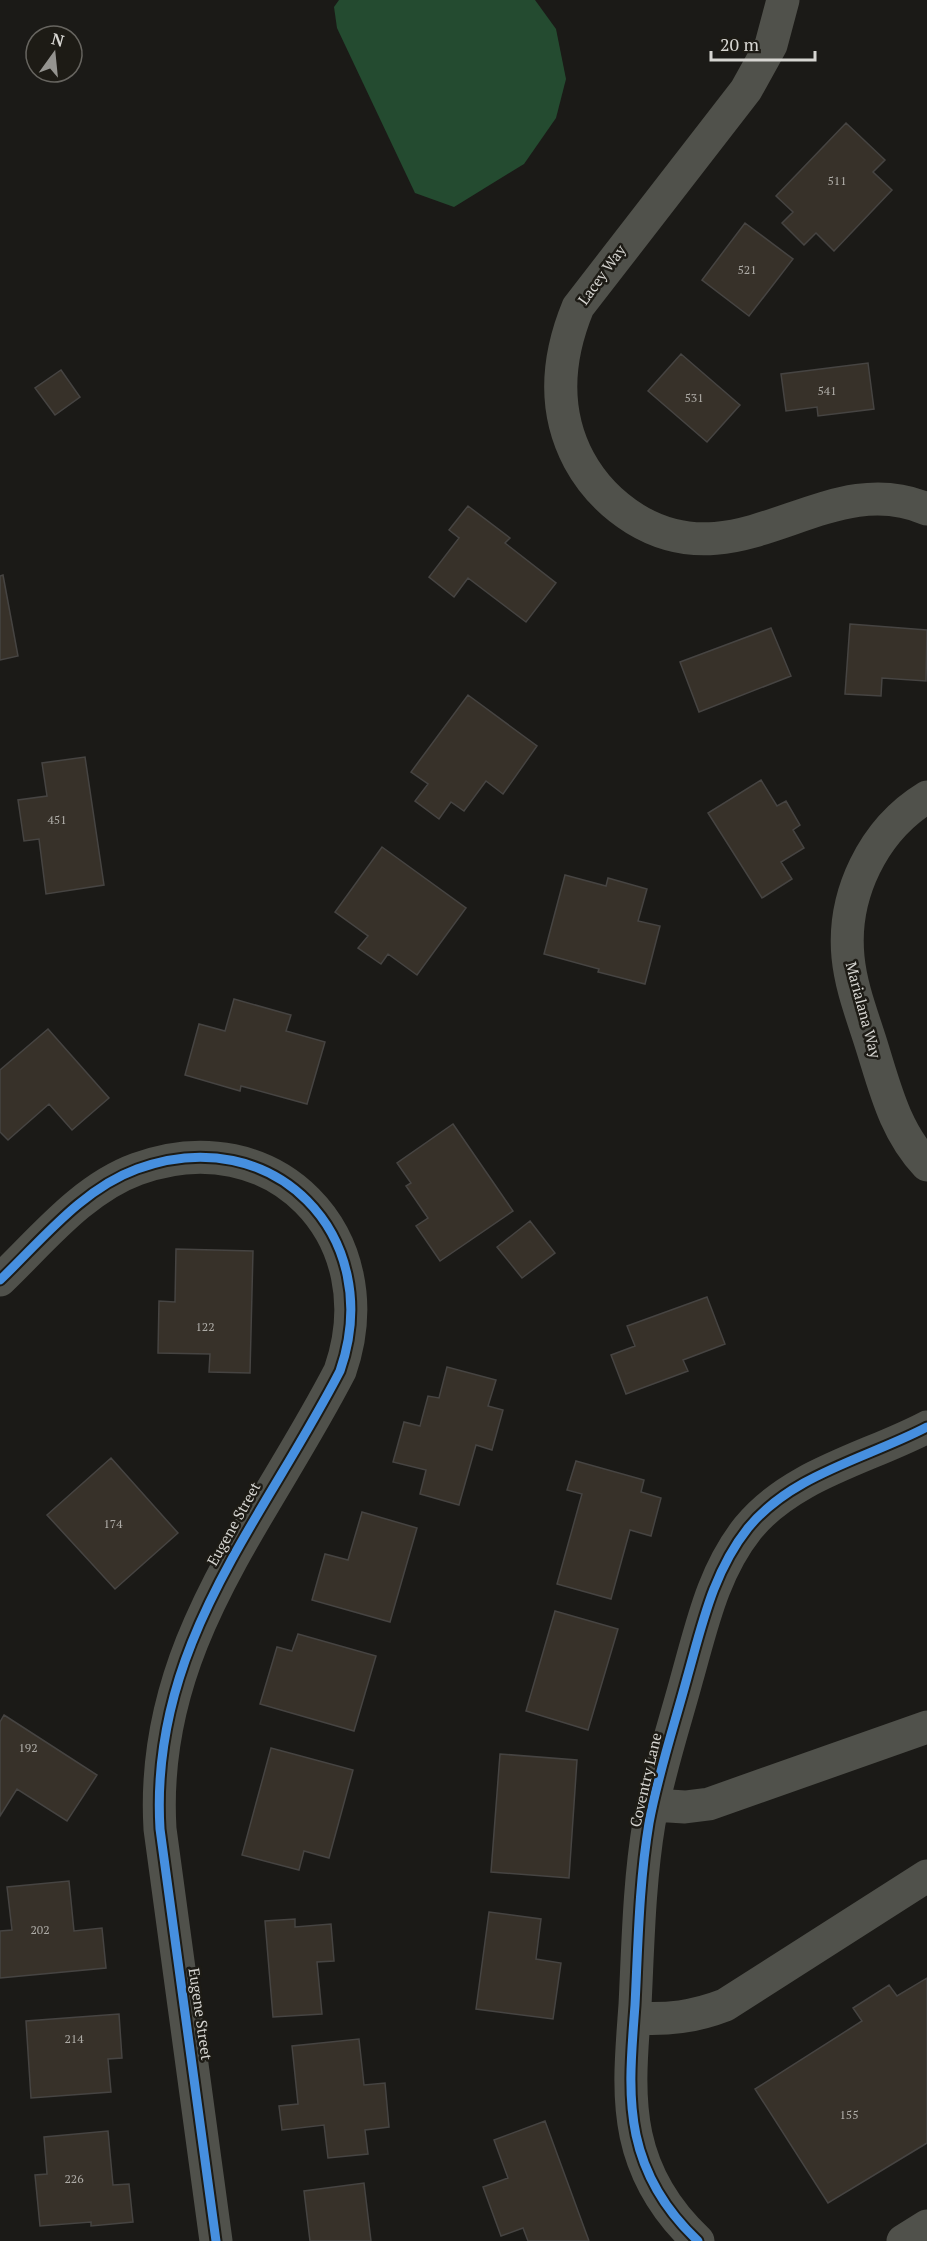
<svg xmlns="http://www.w3.org/2000/svg" width="927" height="2241" viewBox="0 0 927 2241" font-family="'PT Serif',serif">
<style>
.water{fill:#244b30}
.building{fill:#373129;stroke:#464442;stroke-width:1.5}
.lines{fill:none;stroke-linecap:round;stroke-linejoin:round}
.minor{stroke:#50514b;stroke-width:33}
.cycleway-casing{stroke:#1d1b15;stroke-width:13}
.cycleway{stroke:#468fdf;stroke-width:9}
.labels{text-anchor:middle;stroke-width:5;stroke-linejoin:round;paint-order:stroke}
.number-label{font-size:12px;fill:#aeaca7}
.street-label{font-size:15px;fill:#d6d5d1;stroke:#1d1b15}
</style>
<rect width="100%" height="100%" fill="#1b1a17"/>
<!-- water -->
<path class="water" d="M339,0h196l21,29 10,50 -10,39 -32,46 -70,43 -39,-14 -78,-165 -3,-21z"/>
<!-- building -->
<path class="building" d="M846,123l39,37 -12,12 19,18 -58,61 -18,-18 -12,12 -22,-22 11,-11 -17,-16z
M745,223l48,36 -44,57 -47,-36z
M681,354l59,51 -33,37 -59,-51z
M868,363l6,46 -56,7 -1,-9 -31,4 -5,-37z
M61,370l19,27 -25,18 -20,-27z
M468,506l42,32 -5,5 51,40 -30,39 -58,-44 -14,19 -25,-20 30,-39 -10,-8z
M3,575l15,81 -18,4v-84z
M850,624l77,6 -1,51 -44,-3 -1,18 -36,-2z
M771,628l20,48 -92,36 -19,-50z
M468,695l69,51 -34,48 -17,-13 -22,30 -13,-9 -12,17 -24,-18 13,-17 -17,-12z
M85,757l19,128 -58,9 -7,-55 -15,2 -6,-41 29,-4 -5,-33z
M761,780l16,26 9,-5 14,24 -7,5 11,18 -23,14 11,17 -30,19 -54,-85z
M382,847l84,61 -49,67 -29,-21 -7,10 -23,-16 10,-12 -33,-24z
M565,875l41,11 2,-8 39,11 -9,32 22,5 -15,58 -47,-12 1,-3 -55,-15z
M234,999l57,16 -5,16 39,11 -18,62 -66,-18 -1,5 -55,-16 14,-51 26,7z
M48,1029l61,69 -37,32 -23,-26 -41,36 -8,-8v-62z
M453,1124l60,87 -73,50 -24,-35 12,-8 -22,-32 5,-3 -14,-20z
M530,1221l25,32 -33,25 -25,-31z
M176,1249l77,2 -3,122 -41,-1 1,-18 -52,-1 1,-52 16,1z
M707,1297l18,47 -42,16 5,11 -62,23 -15,-39 24,-9 -8,-20z
M447,1367l49,13 -8,26 15,4 -11,40 -16,-5 -17,60 -39,-11 6,-24 -33,-8 11,-40 16,4 8,-30 11,2z
M111,1458l67,75 -63,56 -68,-74z
M576,1461l68,19 -3,12 20,6 -10,38 -21,-6 -19,69 -54,-15 25,-90 -15,-4z
M362,1512l55,16 -27,94 -78,-22 13,-46 23,6z
M555,1611l63,18 -30,101 -62,-19z
M298,1634l78,22 -22,75 -94,-27 17,-57 15,4z
M4,1715l93,60 -30,46 -50,-32 -17,27v-94z
M271,1748l82,22 -24,88 -25,-7 -5,19 -57,-15z
M500,1754l77,6 -8,118 -78,-6z
M69,1881l5,50 28,-3 4,40 -106,10v-47l12,-1 -5,-43z
M489,1912l52,7 -5,40 25,4 -8,56 -77,-10z
M295,1919v8l36,-3 3,37 -17,1 5,52 -49,3 -8,-96z
M927,1978v165l-99,60 -73,-114 107,-68 -9,-13 36,-23 8,11z
M119,2014l3,44 -14,1 3,33 -80,6 -5,-77z
M359,2039l5,46 21,-2 4,44 -24,3 3,24 -40,4 -4,-33 -42,5 -3,-24 19,-2 -6,-58z
M545,2121l44,120h-61l-5,-13 -22,8 -18,-49 25,-9 -14,-38z
M108,2131l5,54 16,-1 4,38 -42,4v-4l-51,4 -5,-51 12,-1 -3,-37z
M364,2183l7,58h-61l-6,-50z"/>
<g class="lines">
<!-- minor -->
<path class="minor" d="M783,0l-12,45 -25,45 -168,217c-21,51 -25,104 1,153 13,24 32,44 56,59 106,65 190,-54 292,-10
M927,797c-54,33 -85,98 -79,160 3,32 16,63 25,93 13,42 23,82 54,115
M0,1280c41,-39 82,-91 137,-111 136,-50 250,67 203,202 -79,153 -191,275 -180,458l56,412
M653,1805l32,2 24,-3 218,-77
M634,2018c34,2 60,-1 91,-13l202,-129
M698,2241c-31,-29 -53,-64 -62,-106 -9,-43 -4,-87 -1,-130 3,-60 4,-122 14,-182 9,-49 25,-97 38,-145 15,-53 26,-106 61,-150 44,-54 120,-70 179,-101
M903,2241l24,-15"/>
<defs>
<path id="cycleway" d="M0,1280c41,-39 82,-91 137,-111 136,-50 250,67 203,202 -79,153 -191,275 -180,458l56,412
M698,2241c-31,-29 -53,-64 -62,-106 -9,-43 -4,-87 -1,-130 3,-60 4,-122 14,-182 9,-49 25,-97 38,-145 15,-53 26,-106 61,-150 44,-54 120,-70 179,-101"/>
</defs>
<!-- cycleway casing -->
<use href="#cycleway" class="cycleway-casing"/>
<!-- cycleway -->
<use href="#cycleway" class="cycleway"/>
</g>
<g class="labels">
<!-- number labels -->
<g class="number-label">
<text x="837" y="185">511</text>
<text x="747" y="274">521</text>
<text x="827" y="395">541</text>
<text x="694" y="402">531</text>
<text x="57" y="824">451</text>
<text x="205" y="1331">122</text>
<text x="113" y="1528">174</text>
<text x="28" y="1752">192</text>
<text x="40" y="1934">202</text>
<text x="74" y="2043">214</text>
<text x="849" y="2119">155</text>
<text x="74" y="2183">226</text>
</g>
<!-- street labels -->
<g class="street-label">
<text transform="translate(602 275) rotate(-54)" y="5">Lacey Way</text>
<text transform="translate(863 1010) rotate(75)" y="5">Marialana Way</text>
<text transform="translate(234 1524) rotate(-61)" y="5">Eugene Street</text>
<text transform="translate(646 1780) rotate(-77)" y="5">Coventry Lane</text>
<text transform="translate(200 2014) rotate(82)" y="5">Eugene Street</text>
</g>
</g>
<!-- north arrow -->
<g transform="translate(54 54) rotate(15)"><circle r="28" fill="#1d1b15" stroke="#676560" stroke-width="1.5"/>
<path d="M0-4.5L10 22L0 15L-10 22Z" fill="#959490"/>
<text y="-9" font-size="16" font-weight="bold" text-anchor="middle" fill="#d6d5d1">N</text>
</g>
<!-- scale -->
<path d="M711 51v9h104v-9" fill="none" stroke="#d6d5d1" stroke-width="3"/>
<text x="720" y="51" font-size="18" fill="#d6d5d1" stroke="#1d1b15" stroke-width="4.5" paint-order="stroke">20 m</text>
</svg>
